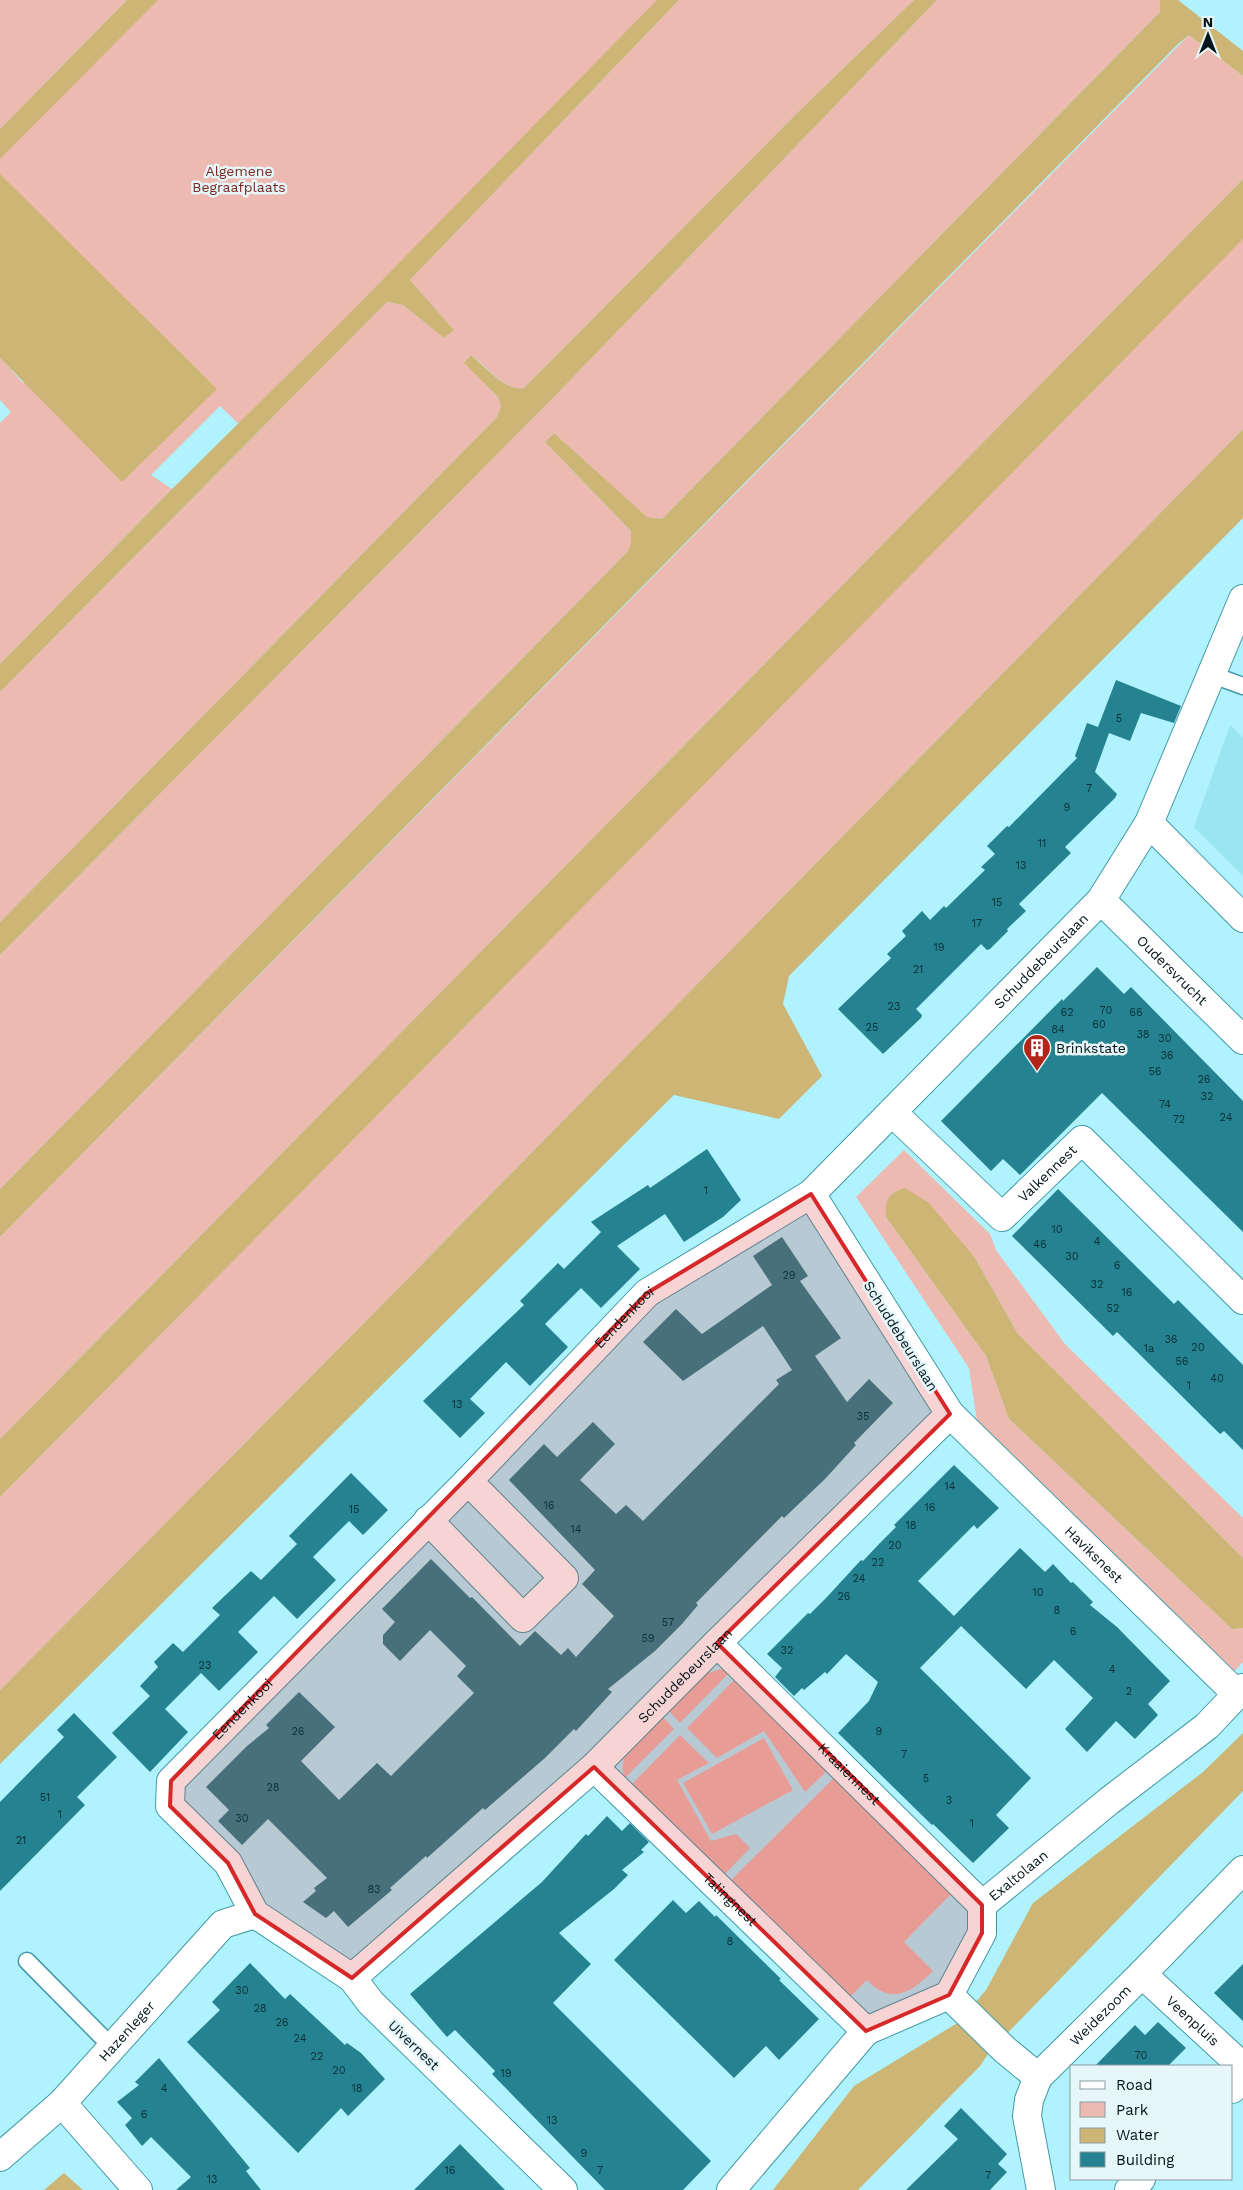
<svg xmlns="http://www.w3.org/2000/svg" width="1243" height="2190" viewBox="0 0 1243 2190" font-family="'Work Sans',sans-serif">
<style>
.built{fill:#9be4f1}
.green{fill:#edbab2}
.water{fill:#cdb576}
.building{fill:#258290}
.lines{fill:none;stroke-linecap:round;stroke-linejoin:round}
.service-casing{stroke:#429aa9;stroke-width:19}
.minor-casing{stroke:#429aa9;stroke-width:30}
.service{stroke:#fff;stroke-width:16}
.minor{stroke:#fff;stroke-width:28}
.marked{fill:#d62828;fill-opacity:0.2;stroke:#d62828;stroke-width:4;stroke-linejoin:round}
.labels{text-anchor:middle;stroke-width:5;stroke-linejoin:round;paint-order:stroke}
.number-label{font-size:11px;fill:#093037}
.park-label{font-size:14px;fill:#7b291f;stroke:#e6f6f9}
.street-label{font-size:14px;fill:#001419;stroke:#e6f6f9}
.poi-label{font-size:14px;fill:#001419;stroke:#e6f6f9;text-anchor:start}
</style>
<rect width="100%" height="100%" fill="#b0f3ff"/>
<!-- built -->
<path class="built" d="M1230,725l13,12v139l-49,-49z"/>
<!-- green -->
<path class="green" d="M0,0h127l-127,129z
M145,0h519l-420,429 -24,-23 -69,69 21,14 -172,175v-241l11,-11 -11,-12v-42l24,26 -24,-186v-54z
M679,0h235l-117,113 -273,275c-21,3 -37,-22 -53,-33l-6,8 33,34 3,9 -4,11 -497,505v-230l387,-390 16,3 41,33 10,-8 -44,-50z
M937,0h223v12l-498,507 -15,-1 -93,-85 -9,9 86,89 1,13 -4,7 -628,638v-234l554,-558z
M1189,35l54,41v103l-1243,1260v-202z
M1243,238v191l-871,886 -372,375v-193z
M904,1150l86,84 6,16 69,94 178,174v40l-225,-224 -43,-76 -4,-4 -85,-37 100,139 23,63 223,210 11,-1v34l-11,12 -255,-252 -8,-54 -113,-171z
M720,1669l10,3 -50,51 -12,-13 37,-36z
M736,1678l93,91 -24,23 -41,-61 -47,27 -30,-30z
M662,1716l12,13 -49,49c-12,-23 22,-47 37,-62z
M680,1735l29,28 -32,17 34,61 25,-7 14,14 -27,28 -92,-91z
M764,1738l29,52 -81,44 -29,-51z
M836,1776l117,116 -49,50 29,29c-21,21 -42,35 -66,9l-19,19 -119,-117z"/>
<!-- water -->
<path class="water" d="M127,0h31l-158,159v-30z
M657,0h22l-269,280 44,50 -10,8 -41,-33 -16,-3 -387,390v-28l172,-175 174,-172z
M914,0h23l-383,397 -554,558v-33l497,-505 4,-11 -3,-9 -34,-34 7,-8c15,12 33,36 53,33l273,-275z
M1160,0h18l65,51v25l-54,-41 -11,9 -1178,1193v-48l628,-638 3,-7v-13l-86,-89 9,-9 93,84 15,2 498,-507z
M0,174l217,215 -95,93 -122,-124z
M1243,179v60l-1243,1258v-58z
M1243,429v89l-454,458 -6,28 39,72 -43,43 -105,-24 -674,669v-74l372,-375z
M905,1188l24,15 46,55 43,76 225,224v70l-11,1 -223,-210 -23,-63 -100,-139c-1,-17 2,-24 19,-29z
M1243,1733v58l-253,260 -10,15 -122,124h-85l81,-104 105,-64 27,-32 47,-87 170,-131z
M64,2173l19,17h-39z"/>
<!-- building -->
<path class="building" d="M1116,680l65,26 -7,17 -33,-10 -11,28 -21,-8 -14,39 22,22 -2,4 -50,49 6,6 -52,51 7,7 -19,18 1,2 -18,18 -3,1 -6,-6 -65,65 6,6 -1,3 -38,36 -45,-45 53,-51 -4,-4 19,-18 -4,-5 20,-20 8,9 14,-14 2,2 39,-38 -4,-3 14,-13 -8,-8 20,-20 2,1 68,-69 -2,-2 12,-33 11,4z
M1097,967l27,27 7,-7 112,114v131l-141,-139 -82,82 -17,-16 -12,12 -50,-50 121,-122 1,2z
M707,1149l34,51 -18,17 -39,25 -19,-28 -48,32 23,23 -39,39 -20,-20 -36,36 23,23 -38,39 -24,-24 -36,37 15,14 -25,25 -37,-37 101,-96 -4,-4 38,-38 6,6 37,-37 -10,-10 57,-37 2,3z
M1058,1189l116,115 4,-4 65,65v85l-19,-19 -4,3 -103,-102 -4,4 -101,-100z
M782,1237l26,39 -8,5 41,57 -26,18 32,46 22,-23 24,24 -39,40 2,2 -31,34 -41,39 -2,-2 -86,87 2,2 -16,19 -27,27 -47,38 4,3 -36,39 -2,-2 -29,29 -60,52 -2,-2 -56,50 -1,-2 -36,32 2,2 -44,37 -14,-16 -8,7 -23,-16 13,-11 -2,-3 13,-10 -59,-59 -26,26 -24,-24 11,-11 -23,-23 41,-41 22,-18 -3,-3 33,-33 36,35 -34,34 38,39 38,-37 14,13 83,-83 -17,-17 9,-10 -36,-36 -30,31 -17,-17v-9l12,-13 -13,-13 49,-50 39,39 2,-1 48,49 15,-15 26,24 7,-7 8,9 38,-41 -32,-32 13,-14 -86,-90 35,-36 13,13 36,-35 22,22 -35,36 36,34 10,-9 17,16 136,-137 -3,-4 16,-10 -29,-44 -80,55 -40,-39 33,-33 26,25 70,-49 -19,-29z
M954,1465l45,43 -22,21 -3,-4 -56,56 36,35 66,-68 25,24 8,-8 18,19 2,-1 20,20 -3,3 27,22 53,54 -22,23 10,11 -23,24 -19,-18 -29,31 -22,-23 28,-31 -39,-38 -28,29 -65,-63 -41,42 111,110 -35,37 13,13 -36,35 -40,-39 -1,1 -94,-92 31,-32 9,-19 -32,-28 -19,20 -2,-2 -21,18 -2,-2 -8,8 -19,-19 7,-9 -15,-14 41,-41 2,1 17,-17 34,-37 2,1 16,-17 17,-17 -2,-2z
M351,1473l37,37 -25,25 -14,-14 -36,36 23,23 -39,39 -23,-23 -36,36 20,20 -39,39 -18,-18 -36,36 23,23 -38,40 -38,-39 38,-37 -10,-10 18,-19 -4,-5 19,-19 10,9 37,-37 -8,-7 39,-37 10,9 36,-36 -8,-8z
M74,1713l43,44 -40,40 8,8 -85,86v-89l64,-65 -7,-7z
M607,1816l15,15 8,-8 19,19 -8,8 3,2 -22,18 6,5 -14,14 -55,44 32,31 -38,39 158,158 -28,29h-78l-113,-116 3,-3 -40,-41 -8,7 -37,-43 132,-112 44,-48 2,2z
M673,1900l13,13 13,-12 16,16 1,-2 65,64 -2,1 40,39 -40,41 -13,-14 -32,32 -120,-118z
M250,1963l35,36 5,-5 55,51 2,-2 14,10 24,26 -37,37 -7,-8 -43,45 -111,-111 33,-32 -8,-8z
M1243,1964v57l-29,-28z
M1158,2022l28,26 -18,18h-73l40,-41 10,10z
M159,2058l91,110 -4,3 15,19h-85l15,-13 -40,-40 -9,9 -17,-21 7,-7 -15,-16 22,-17 -4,-3z
M961,2108l46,46 -9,10 9,8 -17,18h-84l52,-51 -14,-13z
M460,2144l45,46h-91z"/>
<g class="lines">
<defs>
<path id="service" d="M1210,674l33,12
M27,1961l85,86"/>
<g id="minor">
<path d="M1149,823l94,95"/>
<path id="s1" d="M1101,900l142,140"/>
<path id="s2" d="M892,1112l110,105 80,-77 161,160"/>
<path id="s3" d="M950,1414l287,280"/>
<path d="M428,1520l95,98 41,-40 -96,-97"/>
<path id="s4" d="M717,1643l265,262"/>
<path id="s5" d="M594,1767l272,264"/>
<path id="s6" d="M1142,1974l101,93"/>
<path id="s7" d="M352,1978l242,-211 123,-124 233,-229 -139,-220 290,-294 48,-77 94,-224"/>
<path d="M949,1995l56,55 33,27"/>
<path d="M1232,2089l11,-11"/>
<path d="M62,2103l76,87"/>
<path id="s8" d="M0,2157l62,-54 161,-179 32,-10"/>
<path id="s9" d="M563,2190l-192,-187 -19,-25 -97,-64 -27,-51 -58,-57 1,-25 297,-300 179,-188 164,-99"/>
<path id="s10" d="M731,2190l135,-159 83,-36 33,-62v-28l127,-104 98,-75 36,-38"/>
<path id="s11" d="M1041,2190l-14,-74 2,-16 9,-23 104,-103 101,-104"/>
<path d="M1129,2190l12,-11"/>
</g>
</defs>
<!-- service casing -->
<use href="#service" class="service-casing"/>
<!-- minor casing -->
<use href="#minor" class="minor-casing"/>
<!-- service -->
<use href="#service" class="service"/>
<!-- minor -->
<use href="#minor" class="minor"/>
</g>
<!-- marked area -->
<path class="marked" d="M811,1194l139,220 -233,229 265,262v28l-33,62 -83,36 -272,-264 -242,211 -97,-64 -27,-51 -58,-57 1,-25 476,-488z"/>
<!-- icons -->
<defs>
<symbol id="building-pin" viewBox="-11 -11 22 30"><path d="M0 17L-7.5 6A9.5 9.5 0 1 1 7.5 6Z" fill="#b32519" stroke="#e6f6f9"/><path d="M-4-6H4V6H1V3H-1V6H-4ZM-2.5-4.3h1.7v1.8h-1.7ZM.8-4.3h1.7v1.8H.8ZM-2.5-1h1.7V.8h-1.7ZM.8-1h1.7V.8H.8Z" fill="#fff"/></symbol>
</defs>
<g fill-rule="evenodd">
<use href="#building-pin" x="1021" y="1032" width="32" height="43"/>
</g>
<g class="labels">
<!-- number labels -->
<g class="number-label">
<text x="1119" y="722">5</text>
<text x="1089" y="792">7</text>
<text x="1067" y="811">9</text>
<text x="1042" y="847">11</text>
<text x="1021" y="869">13</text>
<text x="997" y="906">15</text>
<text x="977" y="927">17</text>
<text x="939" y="951">19</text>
<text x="918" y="973">21</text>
<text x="894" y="1010">23</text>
<text x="1106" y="1014">70</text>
<text x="1067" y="1016">62</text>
<text x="1136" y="1016">66</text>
<text x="1099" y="1028">60</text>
<text x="872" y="1031">25</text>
<text x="1058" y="1033">84</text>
<text x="1143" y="1038">38</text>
<text x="1165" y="1042">30</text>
<text x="1167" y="1059">36</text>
<text x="1155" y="1075">56</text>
<text x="1204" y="1083">26</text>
<text x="1207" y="1100">32</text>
<text x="1165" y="1108">74</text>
<text x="1226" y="1121">24</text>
<text x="1179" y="1123">72</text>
<text x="706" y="1194">1</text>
<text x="1057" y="1233">10</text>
<text x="1097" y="1245">4</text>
<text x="1040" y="1248">46</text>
<text x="1072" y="1260">30</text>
<text x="1117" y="1269">6</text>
<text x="789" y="1279">29</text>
<text x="1097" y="1288">32</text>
<text x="1127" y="1296">16</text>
<text x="1113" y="1312">52</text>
<text x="1171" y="1343">36</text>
<text x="1198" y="1351">20</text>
<text x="1149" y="1352">1a</text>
<text x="1182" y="1365">56</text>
<text x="1217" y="1382">40</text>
<text x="1189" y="1389">1</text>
<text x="457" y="1408">13</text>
<text x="863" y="1420">35</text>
<text x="950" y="1490">14</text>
<text x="549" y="1509">16</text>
<text x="930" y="1511">16</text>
<text x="354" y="1513">15</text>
<text x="911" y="1529">18</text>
<text x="576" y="1533">14</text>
<text x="895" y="1549">20</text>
<text x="878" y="1566">22</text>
<text x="859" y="1582">24</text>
<text x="1038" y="1596">10</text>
<text x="844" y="1600">26</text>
<text x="1057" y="1614">8</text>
<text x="668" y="1626">57</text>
<text x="1073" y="1635">6</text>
<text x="648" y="1642">59</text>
<text x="787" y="1654">32</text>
<text x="205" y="1669">23</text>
<text x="1112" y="1673">4</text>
<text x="1129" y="1695">2</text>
<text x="298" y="1735">26</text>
<text x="879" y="1735">9</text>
<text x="904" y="1758">7</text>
<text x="926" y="1782">5</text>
<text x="273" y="1791">28</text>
<text x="45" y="1801">51</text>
<text x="949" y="1804">3</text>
<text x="60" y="1818">1</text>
<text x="242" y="1822">30</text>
<text x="972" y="1827">1</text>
<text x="21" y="1844">21</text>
<text x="374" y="1893">83</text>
<text x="730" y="1945">8</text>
<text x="242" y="1994">30</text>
<text x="260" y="2012">28</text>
<text x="282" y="2026">26</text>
<text x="300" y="2042">24</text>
<text x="1141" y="2059">70</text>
<text x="317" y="2060">22</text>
<text x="339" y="2074">20</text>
<text x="506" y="2077">19</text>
<text x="164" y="2092">4</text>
<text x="357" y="2092">18</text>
<text x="144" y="2118">6</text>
<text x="552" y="2124">13</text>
<text x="584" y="2157">9</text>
<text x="450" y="2174">16</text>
<text x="600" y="2174">7</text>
<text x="988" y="2179">7</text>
<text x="212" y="2183">13</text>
</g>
<!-- park labels -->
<g class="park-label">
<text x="239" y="176">Algemene<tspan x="239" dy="16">Begraafplaats</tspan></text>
</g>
<!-- street labels -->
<g class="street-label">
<text dy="5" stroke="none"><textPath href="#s7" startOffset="1410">Schuddebeurslaan</textPath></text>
<text dy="5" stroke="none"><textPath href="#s1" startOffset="100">Oudersvrucht</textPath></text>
<text dy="5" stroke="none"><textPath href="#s2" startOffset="215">Valkennest</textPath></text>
<text dy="5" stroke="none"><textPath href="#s9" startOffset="1228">Eendenkooi</textPath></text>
<text transform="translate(901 1336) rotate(58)" y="5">Schuddebeurslaan</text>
<text dy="5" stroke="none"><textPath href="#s3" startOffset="201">Haviksnest</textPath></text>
<text dy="5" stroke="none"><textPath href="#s7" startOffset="450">Schuddebeurslaan</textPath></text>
<text dy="5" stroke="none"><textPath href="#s9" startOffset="681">Eendenkooi</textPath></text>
<text dy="5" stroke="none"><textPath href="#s4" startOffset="186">Kraaiennest</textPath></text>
<text dy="5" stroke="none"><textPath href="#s10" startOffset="444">Exaltolaan</textPath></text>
<text dy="5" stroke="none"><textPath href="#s5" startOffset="190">Talingnest</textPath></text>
<text dy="5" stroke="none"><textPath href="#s11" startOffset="204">Weidezoom</textPath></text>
<text dy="5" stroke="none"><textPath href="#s6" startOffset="69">Veenpluis</textPath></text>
<text dy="5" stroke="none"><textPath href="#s8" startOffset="179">Hazenleger</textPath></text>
<text transform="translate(414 2045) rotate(44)" y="5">Uivernest</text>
</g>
<!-- poi labels -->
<g class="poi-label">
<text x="1056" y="1053">Brinkstate</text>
</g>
</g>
<!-- legend -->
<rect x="1070" y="2065" width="162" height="115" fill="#e6f6f9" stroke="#8a9c9f"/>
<rect x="1080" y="2081" width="25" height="8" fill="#ffffff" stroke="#8a9c9f"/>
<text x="1116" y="2090" font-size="15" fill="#001419">Road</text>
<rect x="1080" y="2102" width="25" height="15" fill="#edbab2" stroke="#8a9c9f"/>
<text x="1116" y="2115" font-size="15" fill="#001419">Park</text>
<rect x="1080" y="2128" width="25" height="15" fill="#cdb576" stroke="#8a9c9f"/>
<text x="1116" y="2140" font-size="15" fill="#001419">Water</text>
<rect x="1080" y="2152" width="25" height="15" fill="#258290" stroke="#8a9c9f"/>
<text x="1116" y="2165" font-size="15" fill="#001419">Building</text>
<!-- north arrow -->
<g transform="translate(1208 35)" stroke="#e6f6f9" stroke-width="4" paint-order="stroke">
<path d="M0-4L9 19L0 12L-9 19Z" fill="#001419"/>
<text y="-8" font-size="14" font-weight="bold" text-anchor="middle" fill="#001419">N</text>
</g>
</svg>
